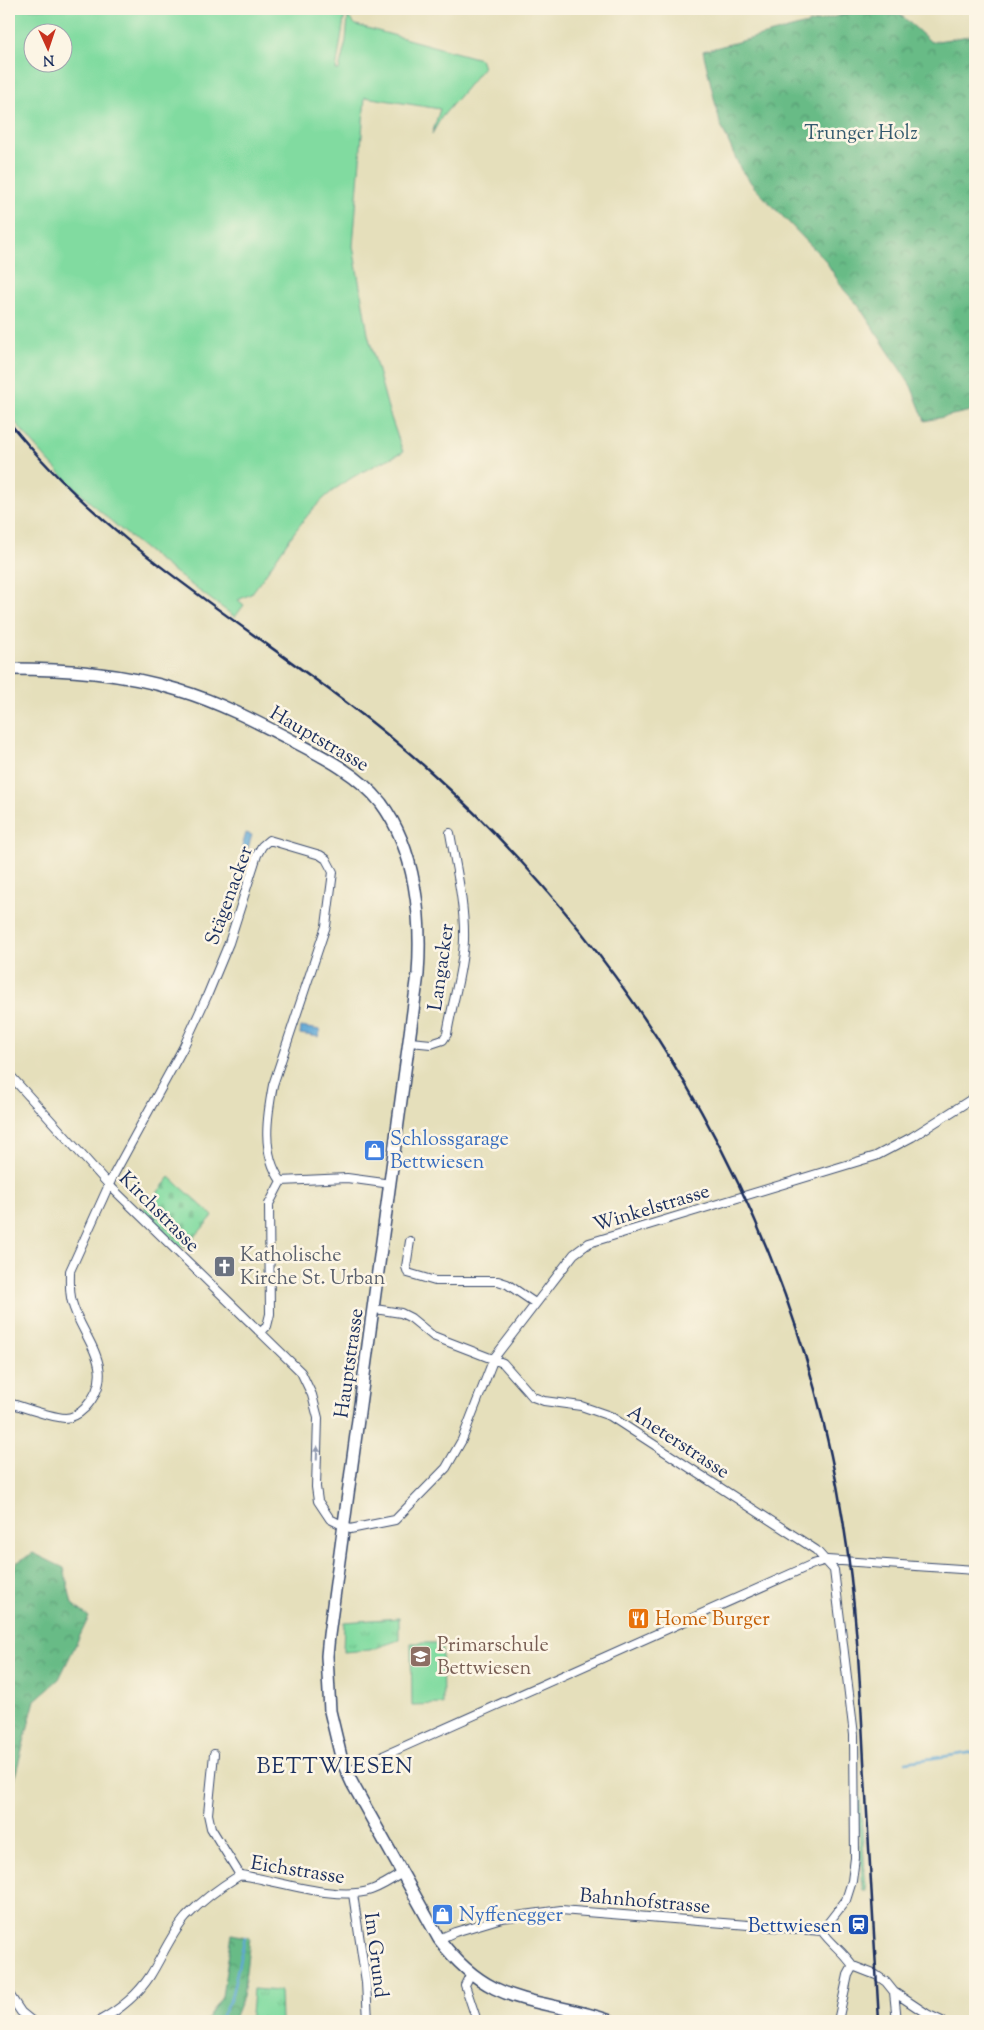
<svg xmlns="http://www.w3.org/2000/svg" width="984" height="2030" viewBox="0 0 984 2030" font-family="'Sorts Mill Goudy',serif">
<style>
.green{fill:#81dba0;stroke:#4e857f;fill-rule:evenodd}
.forest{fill:url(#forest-crowns);stroke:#427572}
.cemetery{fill:url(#cemetery-stones);stroke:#4e857f}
.park{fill:url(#park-tufts);stroke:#4e857f}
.water{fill:#5ea7d5;stroke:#3c6b9a}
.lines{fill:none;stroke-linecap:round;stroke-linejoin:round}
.stream{stroke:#5ea7d5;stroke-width:2.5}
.street-casing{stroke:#39496c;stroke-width:10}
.primary-casing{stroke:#39496c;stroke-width:14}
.street{stroke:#fff;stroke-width:8}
.primary{stroke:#fff;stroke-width:11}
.rail{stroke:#1b2f5e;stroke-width:2.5}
.oneway{fill:#8d97ae}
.labels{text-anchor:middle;stroke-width:5;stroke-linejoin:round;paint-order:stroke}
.park-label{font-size:20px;fill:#345a6e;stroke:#fcf5e5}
.street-label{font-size:20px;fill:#1b2f5e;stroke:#fcf5e5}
.shop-label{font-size:20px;fill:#366cbe;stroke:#fcf5e5;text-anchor:start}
.worship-label{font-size:20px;fill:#5b616d;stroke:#fcf5e5;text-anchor:start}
.food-label{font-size:20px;fill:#c56008;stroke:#fcf5e5;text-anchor:start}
.education-label{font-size:20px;fill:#785e54;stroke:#fcf5e5;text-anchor:start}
.transit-label{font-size:20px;fill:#164399;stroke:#fcf5e5;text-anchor:end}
.quarter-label{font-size:22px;letter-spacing:1px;fill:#1b2f5e;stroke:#fcf5e5}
</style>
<defs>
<pattern id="forest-crowns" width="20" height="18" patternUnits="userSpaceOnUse" patternTransform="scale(1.25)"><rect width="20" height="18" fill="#68bb86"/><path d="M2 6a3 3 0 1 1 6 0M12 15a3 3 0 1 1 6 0" fill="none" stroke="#559871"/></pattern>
<pattern id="cemetery-stones" width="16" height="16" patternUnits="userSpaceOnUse" patternTransform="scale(1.25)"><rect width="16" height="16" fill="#81dba0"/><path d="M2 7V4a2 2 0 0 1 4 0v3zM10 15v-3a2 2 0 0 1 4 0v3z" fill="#6fbc8c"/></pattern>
<pattern id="park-tufts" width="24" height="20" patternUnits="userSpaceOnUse" patternTransform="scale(1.25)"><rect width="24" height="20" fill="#81dba0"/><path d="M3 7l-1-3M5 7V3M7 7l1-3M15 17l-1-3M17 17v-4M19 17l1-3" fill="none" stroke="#6fbc8c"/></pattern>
</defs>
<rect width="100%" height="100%" fill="#fcf5e5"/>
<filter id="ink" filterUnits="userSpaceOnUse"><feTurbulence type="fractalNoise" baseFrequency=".02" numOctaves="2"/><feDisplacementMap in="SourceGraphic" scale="10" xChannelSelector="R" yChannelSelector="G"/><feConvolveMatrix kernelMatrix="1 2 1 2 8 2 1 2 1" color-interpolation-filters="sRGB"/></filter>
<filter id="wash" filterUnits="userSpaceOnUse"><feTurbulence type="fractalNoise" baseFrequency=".0096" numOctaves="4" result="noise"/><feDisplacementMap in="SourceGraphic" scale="20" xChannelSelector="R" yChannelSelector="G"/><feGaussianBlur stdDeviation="1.12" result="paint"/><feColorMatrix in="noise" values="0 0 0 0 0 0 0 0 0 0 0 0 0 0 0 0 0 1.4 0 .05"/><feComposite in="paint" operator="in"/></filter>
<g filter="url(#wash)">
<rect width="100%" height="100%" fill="#e5dfbb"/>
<!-- green -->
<path class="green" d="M9,9h334l2,4 -9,57h3l7,-29 2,-24 8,8 124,34 3,9 -42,50 -9,16 8,-25 -75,-12 -12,149 15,88 21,78 14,40c-22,11 -45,20 -65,35 -37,26 -59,71 -87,107l-13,6 6,5 -9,12c-84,-61 -163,-120 -226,-203zM62,32v30h-30v-30z
M411,1643h31l1,61 -31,1z
M857,1798h3l6,93h-3z"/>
<!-- forest -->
<path class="forest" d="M865,9h29l37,33 44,-7v375l-50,11 -14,-35 -53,-81 -14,-15 -19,-30 -70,-72 -14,-18 -21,-47 -17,-72z
M33,1553l31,15 8,36 17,13 -30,62 -24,21 -21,80 -5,4v-212l7,-9z
M232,1934l18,4 -7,58 -10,25h-28l17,-25z"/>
<!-- cemetery -->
<path class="cemetery" d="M170,1177l43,39 -28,32 -2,-3 -3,2 -37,-37z"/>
<!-- park -->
<path class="park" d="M399,1618v22l-29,10 -27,2 1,-30z
M253,1989l27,2 1,30h-36l6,-6z"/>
<!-- water -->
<path class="water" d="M246,833l6,2 -4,13 -6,-1z
M301,1027l19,3 -1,7 -19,-3z"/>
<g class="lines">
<!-- stream -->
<path class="stream" d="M906,1762l69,-10
M219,2021l12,-23 14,-61"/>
</g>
</g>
<g filter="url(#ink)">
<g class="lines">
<defs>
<path id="street" d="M410,1042l21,2 12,-4 4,-6c5,-31 16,-63 17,-94 1,-36 -8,-72 -14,-107
M9,1074l100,111 192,187 11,23 6,23 -2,69 2,14 12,18 20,10 45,-9 51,-52 16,-28 32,-82 80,-104 15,-11 287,-87 36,-19 63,-40
M410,1241l-4,26 2,6 27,8h63l9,3 28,19
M375,1309l26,4 10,5 22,18 70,27 30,34 11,4 37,5 29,10 206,134 18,20 20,165 1,123 -3,23 -6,19 -24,31
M261,1332l6,-6 3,-12 -1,-110 12,-23 66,-3 44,6
M9,1403c18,5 37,13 56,15 8,0 14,-4 20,-10 36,-39 -4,-70 -13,-106 -3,-11 -2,-20 -2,-31l43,-95 70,-128 24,-52 22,-53 28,-88 5,-9 7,-6 51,15 6,4 7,13 -7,54 -53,159c-6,32 -12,68 8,96
M214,1754l-6,60 3,14 29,47
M347,1772l466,-208 14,-4 148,10
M353,1894l13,88 2,39
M439,1939l16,-7 47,-14 59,-8 261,21c9,13 22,21 31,35l-5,9 -10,46
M853,1966l23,9 10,7 8,10 33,22 15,7
M471,1973l-6,12 12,36
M894,1992l3,29
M9,1994l12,18 11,9
M99,2021c20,-11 38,-25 51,-45 12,-19 21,-42 36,-59 15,-16 36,-31 54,-42 37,5 96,27 131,15 11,-4 22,-11 31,-17"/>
<path id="primary" d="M9,669c57,0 114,4 169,21 41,12 79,32 117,52 31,16 64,33 86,61 35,47 41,115 37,171l-89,661 -2,21 3,55 12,50 10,22 87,156c53,71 99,57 172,82"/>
</defs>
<!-- street casing -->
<use href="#street" class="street-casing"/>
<!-- primary casing -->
<use href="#primary" class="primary-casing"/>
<!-- street -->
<use href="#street" class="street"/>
<!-- primary -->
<use href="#primary" class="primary"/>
<!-- rail -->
<path class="rail" d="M9,422c115,145 288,228 423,351 216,196 365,458 411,747 13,80 17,160 21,241 5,87 10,173 15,260"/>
</g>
<!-- one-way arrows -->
<defs><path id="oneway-solid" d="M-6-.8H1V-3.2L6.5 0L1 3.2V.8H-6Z" transform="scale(1.25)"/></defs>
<use class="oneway" href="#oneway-solid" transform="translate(317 1453) rotate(-88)"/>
</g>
<!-- icons -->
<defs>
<symbol id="shop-square" viewBox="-11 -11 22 22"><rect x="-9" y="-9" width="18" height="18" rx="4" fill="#3f7fe0" stroke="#fcf5e5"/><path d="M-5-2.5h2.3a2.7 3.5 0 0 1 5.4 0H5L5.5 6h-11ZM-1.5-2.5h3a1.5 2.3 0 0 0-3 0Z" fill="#fff"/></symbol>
<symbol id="church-square" viewBox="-11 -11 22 22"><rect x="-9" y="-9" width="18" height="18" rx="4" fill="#6b7280" stroke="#fcf5e5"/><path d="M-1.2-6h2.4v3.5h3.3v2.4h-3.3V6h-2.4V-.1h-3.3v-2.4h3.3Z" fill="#fff"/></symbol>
<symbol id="restaurant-square" viewBox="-11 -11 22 22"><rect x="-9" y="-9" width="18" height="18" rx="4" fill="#e8710a" stroke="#fcf5e5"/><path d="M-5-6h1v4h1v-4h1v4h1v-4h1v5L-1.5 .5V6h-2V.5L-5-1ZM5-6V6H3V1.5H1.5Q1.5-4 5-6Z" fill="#fff"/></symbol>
<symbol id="school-square" viewBox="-11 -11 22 22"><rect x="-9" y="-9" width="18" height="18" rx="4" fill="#8d6e63" stroke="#fcf5e5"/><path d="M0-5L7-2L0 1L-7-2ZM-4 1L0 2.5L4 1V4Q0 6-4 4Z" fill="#fff"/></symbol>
<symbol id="station-square" viewBox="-11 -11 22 22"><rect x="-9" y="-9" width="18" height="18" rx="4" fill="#1a4fb4" stroke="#fcf5e5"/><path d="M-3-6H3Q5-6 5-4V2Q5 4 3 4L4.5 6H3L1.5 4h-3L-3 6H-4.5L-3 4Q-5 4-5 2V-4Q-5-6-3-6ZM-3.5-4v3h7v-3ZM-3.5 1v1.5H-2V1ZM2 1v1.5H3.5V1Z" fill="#fff"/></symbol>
</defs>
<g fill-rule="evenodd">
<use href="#shop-square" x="362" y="1138" width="25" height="25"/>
<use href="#church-square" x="212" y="1254" width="25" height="25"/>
<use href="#restaurant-square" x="626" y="1606" width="25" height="25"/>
<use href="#school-square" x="408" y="1644" width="25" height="25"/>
<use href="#shop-square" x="430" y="1902" width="25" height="25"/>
<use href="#station-square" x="846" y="1912" width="25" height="25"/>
</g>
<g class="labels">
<!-- park labels -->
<g class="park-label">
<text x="861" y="139">Trunger Holz</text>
</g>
<!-- street labels -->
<g class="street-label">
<text transform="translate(320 738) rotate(30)" y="7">Hauptstrasse</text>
<text transform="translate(228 895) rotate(-70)" y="7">Stägenacker</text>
<text transform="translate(440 967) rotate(-82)" y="7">Langacker</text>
<text transform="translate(651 1207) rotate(-17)" y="7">Winkelstrasse</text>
<text transform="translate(160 1211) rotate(45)" y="7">Kirchstrasse</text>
<text transform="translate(348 1363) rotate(-82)" y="7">Hauptstrasse</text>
<text transform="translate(679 1441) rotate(33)" y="7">Aneterstrasse</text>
<text transform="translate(298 1869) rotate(9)" y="7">Eichstrasse</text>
<text transform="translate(645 1900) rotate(5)" y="7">Bahnhofstrasse</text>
<text transform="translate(377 1955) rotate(83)" y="7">Im Grund</text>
</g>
<!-- shop labels -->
<g class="shop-label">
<text x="390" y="1145">Schlossgarage<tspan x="390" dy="23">Bettwiesen</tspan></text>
<text x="459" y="1921">Nyffenegger</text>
</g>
<!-- worship labels -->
<g class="worship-label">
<text x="240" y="1261">Katholische<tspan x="240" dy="23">Kirche St. Urban</tspan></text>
</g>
<!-- food labels -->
<g class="food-label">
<text x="655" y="1625">Home Burger</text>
</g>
<!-- education labels -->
<g class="education-label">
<text x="437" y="1651">Primarschule<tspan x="437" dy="23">Bettwiesen</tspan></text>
</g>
<!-- transit labels -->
<g class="transit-label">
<text x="842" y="1932">Bettwiesen</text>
</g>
<!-- quarter labels -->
<g class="quarter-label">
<text x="335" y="1773">BETTWIESEN</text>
</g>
</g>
<!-- margin -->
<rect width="984" height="2030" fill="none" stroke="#fcf5e5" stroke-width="30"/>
<!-- north arrow -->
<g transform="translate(48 48) rotate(177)"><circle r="24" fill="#fcf5e5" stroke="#a2a6af"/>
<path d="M0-4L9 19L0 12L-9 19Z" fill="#c8321e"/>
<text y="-8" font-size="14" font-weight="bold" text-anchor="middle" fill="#1b2f5e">N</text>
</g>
</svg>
